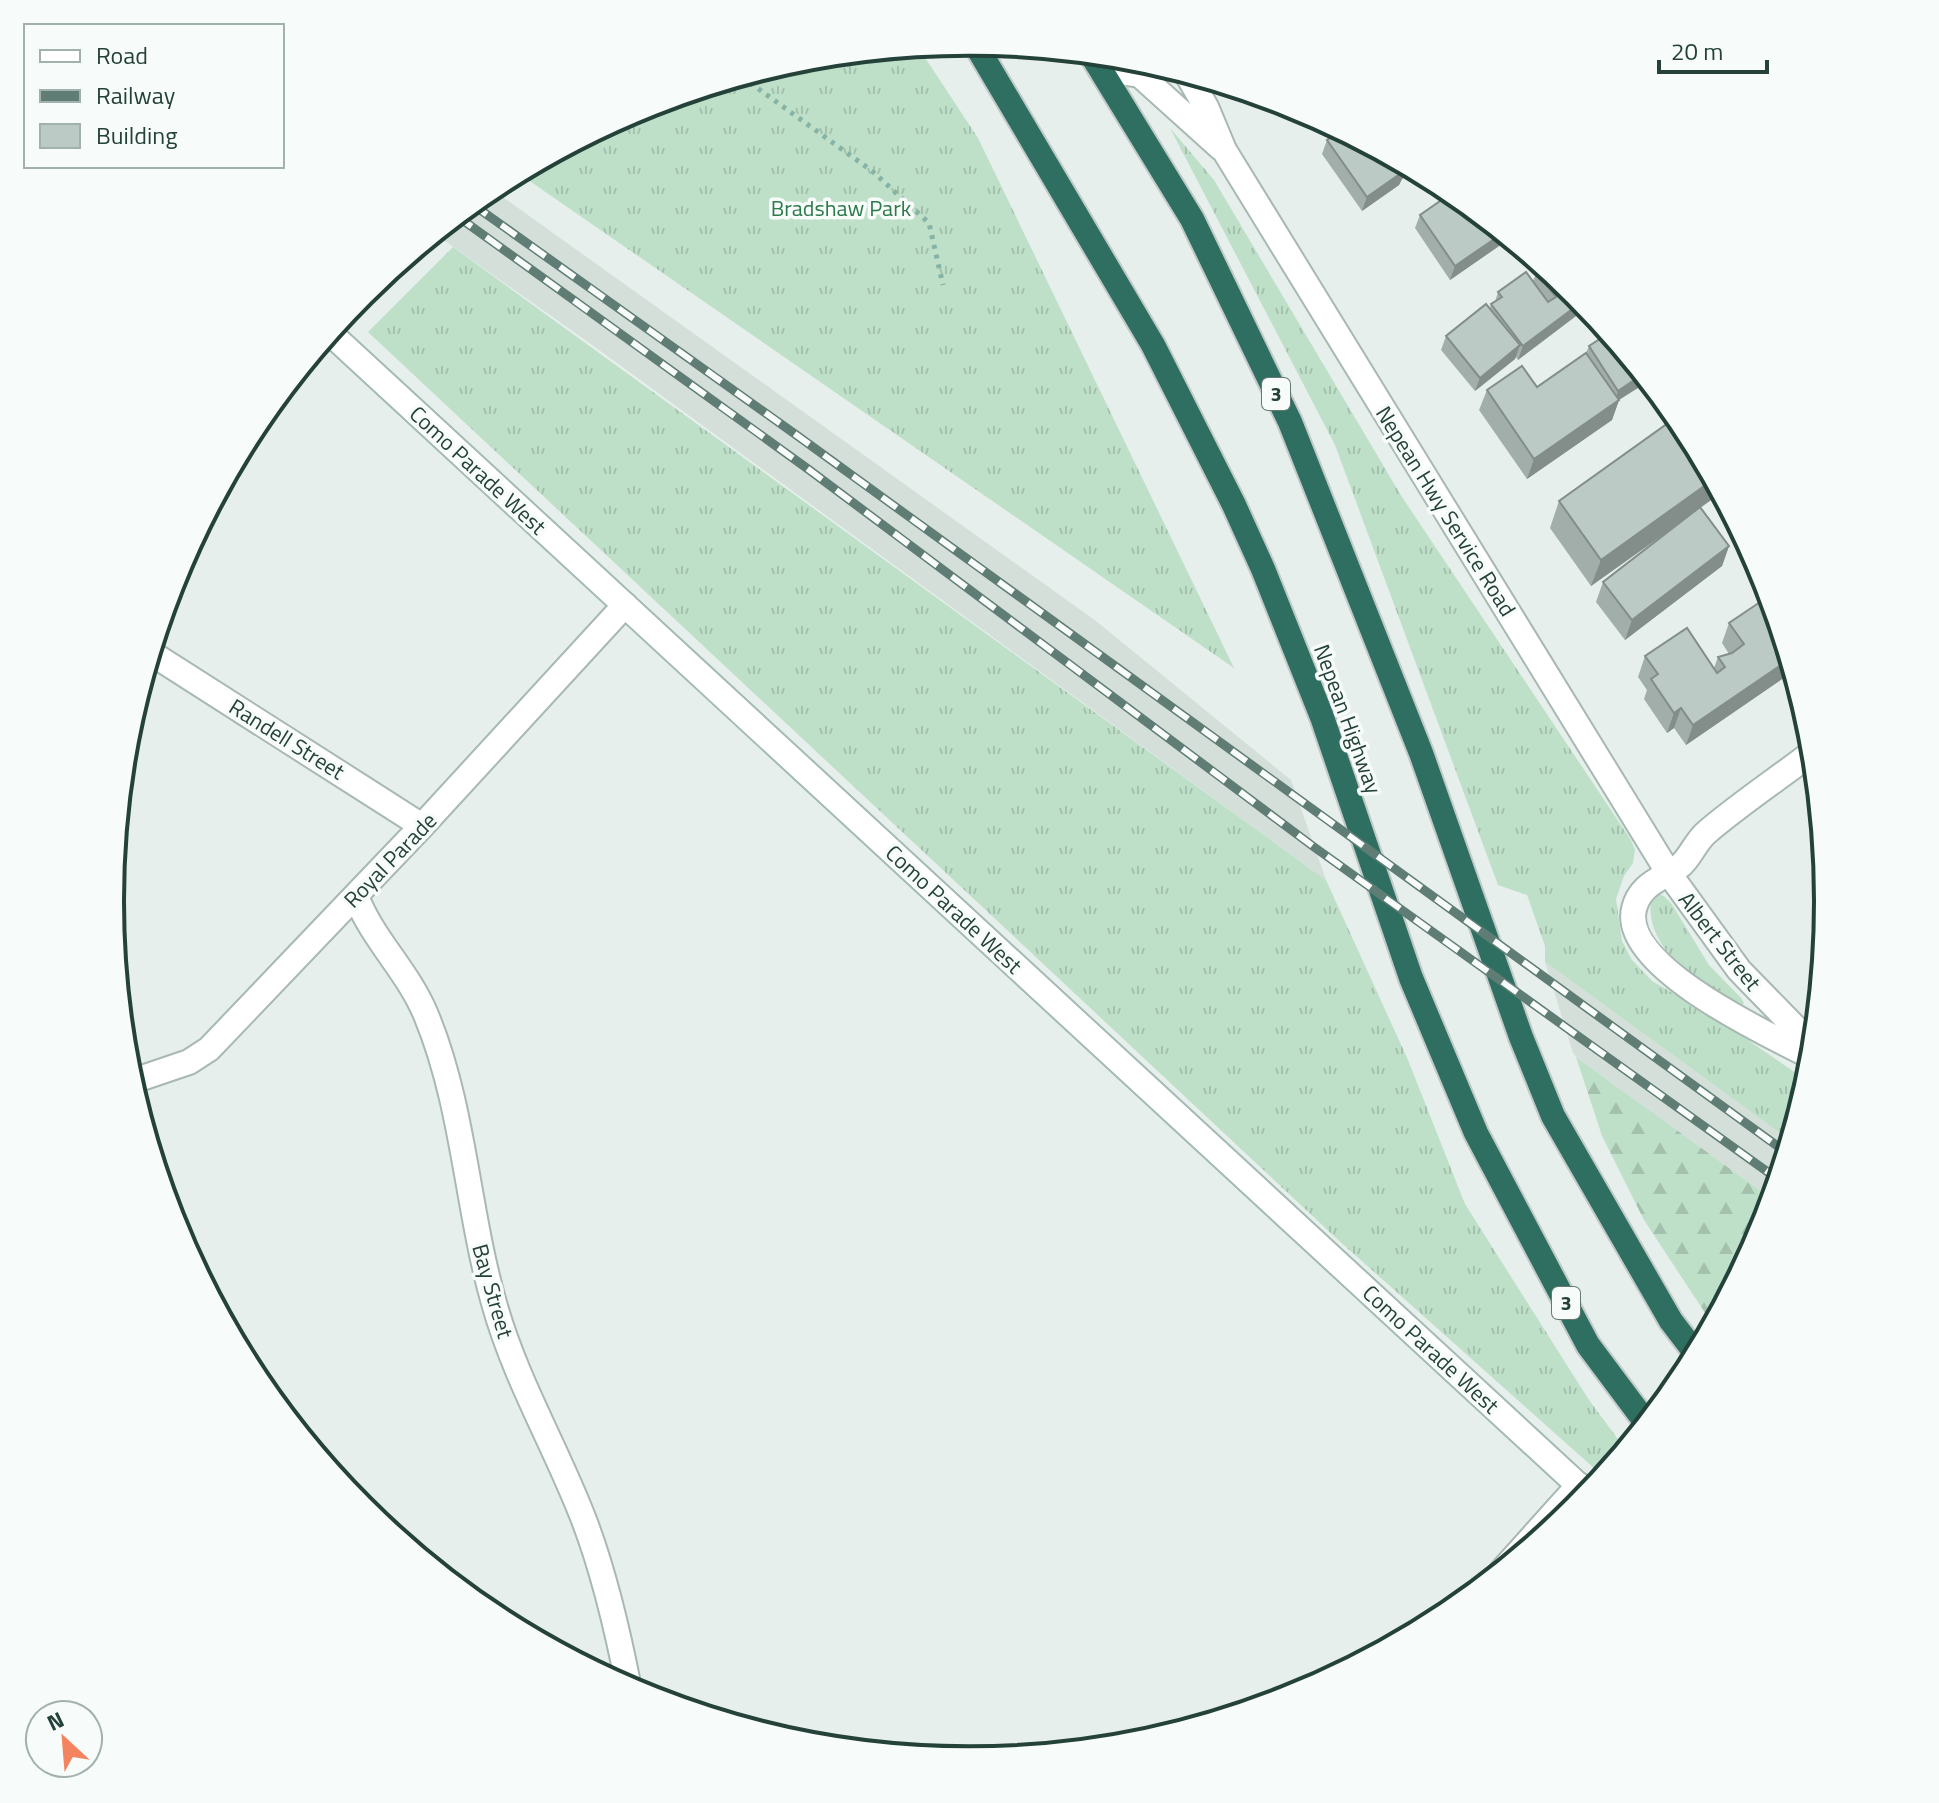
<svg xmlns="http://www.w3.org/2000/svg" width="1939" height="1803" viewBox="0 0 1939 1803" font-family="'Titillium Web',sans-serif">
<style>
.built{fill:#d4dfda}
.grass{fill:url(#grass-tufts)}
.forest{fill:url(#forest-firs)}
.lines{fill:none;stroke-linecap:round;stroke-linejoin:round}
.street-casing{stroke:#a8b8b2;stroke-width:28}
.secondary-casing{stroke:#a4bbb3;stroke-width:28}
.highway-casing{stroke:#c2cac8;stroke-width:28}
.path{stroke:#86b3a5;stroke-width:5;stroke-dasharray:4 6;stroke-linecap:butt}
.street{stroke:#fff;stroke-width:24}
.secondary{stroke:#fff;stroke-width:24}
.highway{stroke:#2f6f62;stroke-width:24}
.rail-casing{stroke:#5f7d75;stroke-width:9}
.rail{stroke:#f7fbf9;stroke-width:6;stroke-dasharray:18;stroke-linecap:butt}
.wall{fill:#a1aea9}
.shaded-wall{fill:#838d89}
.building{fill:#bbcac4;stroke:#838d89;stroke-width:2}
.labels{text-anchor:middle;stroke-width:7;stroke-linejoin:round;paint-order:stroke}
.shield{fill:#f7fbf9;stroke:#637a73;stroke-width:2}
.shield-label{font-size:20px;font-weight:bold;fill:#24423a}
.park-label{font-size:22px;fill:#2d7a4b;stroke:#f7fbf9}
.street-label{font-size:22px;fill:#24423a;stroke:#f7fbf9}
.rim{fill:none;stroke:#24423a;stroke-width:4}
</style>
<defs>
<pattern id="grass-tufts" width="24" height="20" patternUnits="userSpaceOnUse" patternTransform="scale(2)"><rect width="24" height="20" fill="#bfe0c8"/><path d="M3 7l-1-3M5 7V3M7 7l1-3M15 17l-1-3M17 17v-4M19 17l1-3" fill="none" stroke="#a4c1ad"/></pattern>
<pattern id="forest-firs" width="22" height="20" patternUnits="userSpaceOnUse" patternTransform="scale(2)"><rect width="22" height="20" fill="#bfe0c8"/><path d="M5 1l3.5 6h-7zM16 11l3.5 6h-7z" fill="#a4c1ad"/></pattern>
</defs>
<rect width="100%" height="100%" fill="#e6efeb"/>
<!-- built -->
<path class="built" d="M490,188l606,433 195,159 35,100 -731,-533 -160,-113z
M1545,962l246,179 -18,59 -197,-143 -3,-4z"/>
<!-- grass -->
<path class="grass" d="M918,47l60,91 256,530 -716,-495 123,-66 161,-49z
M1170,128l44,52 188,317 229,343 4,10 -2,13 -9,13 -8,23 6,42 10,19 20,21 61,35 96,66 -18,59 -246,-179v-16l-18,-51 -29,-10 -163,-440z
M453,247l873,633 82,180 57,144 124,196 37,50 -22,27 -268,-239 -968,-906z
M1657,894l7,2 7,7 38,62 32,33 3,5 -3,4c-40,-25 -97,-54 -90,-109z"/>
<!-- forest -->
<path class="forest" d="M1576,1057l197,143 -10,31 -50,94 -69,-105 -42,-84z"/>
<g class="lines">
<defs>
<path id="street" d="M1100,69l40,6 81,73
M1187,74l19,33 18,43 444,722 71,98 76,78
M151,653l271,173
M356,896c16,43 52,75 70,119 38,91 41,194 68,288 21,76 62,144 90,217 21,55 34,112 45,169
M1814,1058c-41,-21 -194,-91 -180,-149 6,-26 29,-30 47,-44 10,-9 15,-24 26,-33 34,-29 72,-54 107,-81
M130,1082l59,-20 20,-13 213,-223 203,-221
M1501,1572l78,-87"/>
<path id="secondary" d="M330,333l1259,1162"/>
<path id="highway" d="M974,42l179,303 81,160 29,64 59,148 89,261 65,155 112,212 59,79
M1091,54l101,165 98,203 131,331 100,284 32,79 118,205 26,34"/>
</defs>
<!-- street casing -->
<use href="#street" class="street-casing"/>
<!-- secondary casing -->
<use href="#secondary" class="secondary-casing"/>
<!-- highway casing -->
<use href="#highway" class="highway-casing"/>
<!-- path -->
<path class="path" d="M742,77l130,94 57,52 14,62"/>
<!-- street -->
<use href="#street" class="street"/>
<!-- secondary -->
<use href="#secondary" class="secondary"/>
<!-- highway -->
<use href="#highway" class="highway"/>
<defs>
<path id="rail" d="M472,204l323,230 992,719
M457,216l351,253 506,378 465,333"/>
</defs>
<!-- rail casing -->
<use href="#rail" class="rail-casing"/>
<!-- rail -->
<use href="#rail" class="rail"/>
</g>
<!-- wall -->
<path class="wall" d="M1341,130l74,40 -13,9 -3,6 -37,26 -40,-57 5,-14z
M1420,215l83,18 -4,13 -49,34 -35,-52z
M1540,264l38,30 -60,66 -2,-3 -1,2 -40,32 -34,-41 5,-14 44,-28 1,-4 4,-2 3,-10 35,-11z
M1609,333l10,67 -7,20 -85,59 -48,-69 8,-20 50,-3 49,-34 3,-7z
M1559,501l142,7 28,38 -7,20 -97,74 -29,-38 7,-20 83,-63 -95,67 -41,-58z
M1776,612l16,53 -4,10 -102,70 -12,-17 -7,5 -23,-34 3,-9 -9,-13 7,-21 69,12 4,-11 11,-3 -7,-11 7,-20z"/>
<!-- shaded-wall -->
<path class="shaded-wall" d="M1407,165l8,5 -13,9 -3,6 -37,26 5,-14 35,-24 3,-6z
M1503,233l-4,13 -49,34 5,-14z
M1583,301l5,6 -70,53 5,-14z
M1520,345l-5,14 -40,32 5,-13z
M1643,374l6,7 -30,19 -7,20 -85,59 7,-20 79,-54 5,-14z
M1714,479l7,14 -130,93 10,-26z
M1729,546l-7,20 -97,74 7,-20z
M1790,659l2,6 -4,10 -102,70 7,-20z
M1681,708l-7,20 -7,5 7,-20z"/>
<!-- building -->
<path class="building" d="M1341,130l55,30 8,11 -37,26 -40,-57z
M1453,192l50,41 -48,33 -35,-51z
M1544,266l34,28 5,7 -60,45 -32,-42 11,-7 -4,-5 28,-20 22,30 8,-5 -20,-25z
M1486,304l34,41 -40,33 -34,-42z
M1609,333l34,41 -25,17 -29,-45z
M1586,353l33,47 -85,59 -47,-69 35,-24 15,21z
M1678,416l6,8 30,55 -113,81 -42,-59z
M1700,507l29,39 -97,74 -29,-38z
M1766,598l10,14 14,47 -97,66 -12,-17 -7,5 -23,-34 7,-5 -13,-18 42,-28 30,45 8,-6 -7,-10 14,-4 12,-9 -15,-21z"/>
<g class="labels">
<!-- shield labels -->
<g class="shield">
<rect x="1262" y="378" width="28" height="32" rx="6"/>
<rect x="1552" y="1287" width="28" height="32" rx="6"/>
</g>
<g class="shield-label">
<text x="1276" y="401">3</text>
<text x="1566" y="1310">3</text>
</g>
<!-- park labels -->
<g class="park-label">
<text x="841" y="216">Bradshaw Park</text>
</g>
<!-- street labels -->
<g class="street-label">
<text transform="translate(478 470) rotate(43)" y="8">Como Parade West</text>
<text transform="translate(1446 511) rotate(58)" y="8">Nepean Hwy Service Road</text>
<text transform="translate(1348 719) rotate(70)" y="8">Nepean Highway</text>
<text transform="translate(287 739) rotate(32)" y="8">Randell Street</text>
<text transform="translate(390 860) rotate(-46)" y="8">Royal Parade</text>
<text transform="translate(954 909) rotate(43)" y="8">Como Parade West</text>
<text transform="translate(1720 941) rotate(52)" y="8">Albert Street</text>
<text transform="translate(493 1291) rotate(74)" y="8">Bay Street</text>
<text transform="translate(1431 1349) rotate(43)" y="8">Como Parade West</text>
</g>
</g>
<!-- crop -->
<path d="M0 0H1939V1803H0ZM124 901a845 845 0 1 1 1690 0a845 845 0 1 1-1690 0Z" fill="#f7fbf9" fill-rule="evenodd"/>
<path class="rim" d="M124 901a845 845 0 1 1 1690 0a845 845 0 1 1-1690 0Z"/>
<!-- legend -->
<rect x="24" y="24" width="260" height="144" fill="#f7fbf9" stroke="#a3b1ad" stroke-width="2"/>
<rect x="40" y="50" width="40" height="12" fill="#ffffff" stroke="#a3b1ad" stroke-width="2"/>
<text x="96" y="64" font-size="24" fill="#24423a">Road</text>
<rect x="40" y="90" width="40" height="12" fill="#5f7d75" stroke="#a3b1ad" stroke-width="2"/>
<text x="96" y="104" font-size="24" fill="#24423a">Railway</text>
<rect x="40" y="124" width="40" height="24" fill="#bbcac4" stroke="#a3b1ad" stroke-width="2"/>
<text x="96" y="144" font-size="24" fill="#24423a">Building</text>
<!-- north arrow -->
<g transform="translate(64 1739) rotate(334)"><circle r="38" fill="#f7fbf9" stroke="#a3b1ad" stroke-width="2"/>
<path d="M0-6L14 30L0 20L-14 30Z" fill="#f4845f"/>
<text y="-12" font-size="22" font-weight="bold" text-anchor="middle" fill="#24423a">N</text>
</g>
<!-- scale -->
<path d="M1659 60v12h108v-12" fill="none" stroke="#24423a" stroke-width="4"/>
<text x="1671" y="60" font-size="24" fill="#24423a" stroke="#f7fbf9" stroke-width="6" paint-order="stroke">20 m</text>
</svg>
